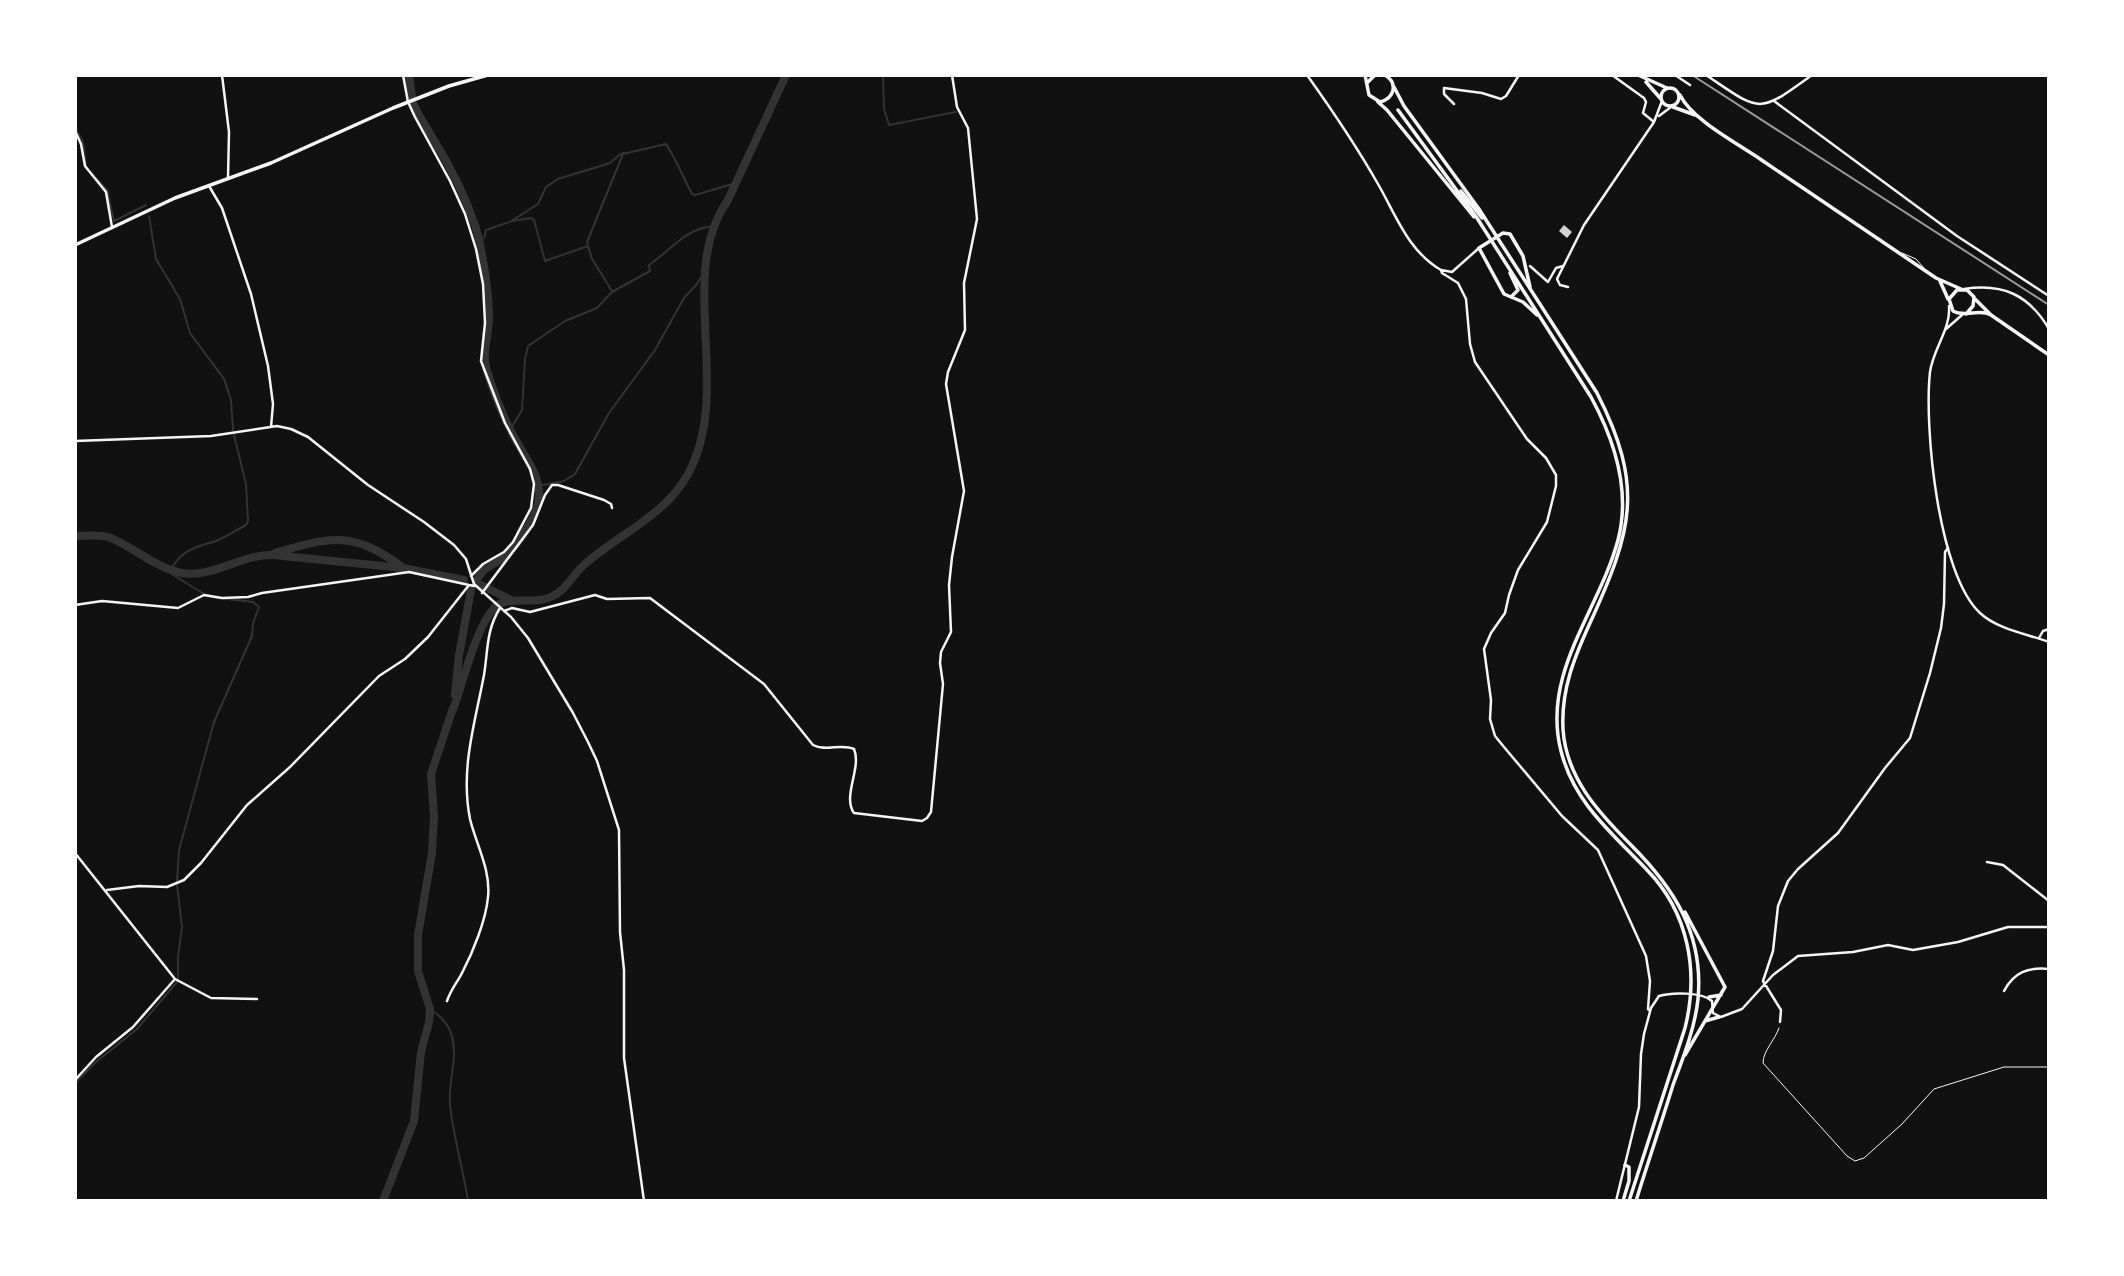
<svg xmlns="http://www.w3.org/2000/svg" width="2124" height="1276" viewBox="0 0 2124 1276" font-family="'IBM Plex Serif',serif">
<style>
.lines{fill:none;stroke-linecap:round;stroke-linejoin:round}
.stream{stroke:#333;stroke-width:2}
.river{stroke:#333;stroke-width:8}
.building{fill:#d3d3d3}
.path{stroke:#f5f5f5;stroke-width:1}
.service{stroke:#f5f5f5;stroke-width:1}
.minor{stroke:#f5f5f5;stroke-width:2.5}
.tertiary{stroke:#f5f5f5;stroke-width:2.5}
.secondary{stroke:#f5f5f5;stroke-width:3.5}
.primary{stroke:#f5f5f5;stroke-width:3.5}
.trunk{stroke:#f5f5f5;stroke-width:3.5}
.rail{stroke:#9a9a9a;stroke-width:2}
</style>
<rect width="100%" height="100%" fill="#111"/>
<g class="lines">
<!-- stream -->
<path class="stream" d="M883,75l1,34 5,16 67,-13
M75,128l8,14 3,24
M96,178l11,12 7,31 32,-16
M149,216l7,43 24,40 10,34 34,46 7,21 2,30
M513,220l25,-16 8,-17 12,-8 52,-16 9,-8 5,-2
M484,238l2,-8 26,-9 19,-3 3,2 11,41 43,-15 4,13 20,32
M588,246l-1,-4 36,-88 43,-10c10,15 17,33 26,50l3,1 41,-12
M511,428l11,-18 3,-51 3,-13 37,-25 32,-13 15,-16 38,-21 -1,-6c23,-16 38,-38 66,-39
M538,486l26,-5 11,-7 34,-61 46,-63 29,-52 12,-13 10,-15
M173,566c11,-17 24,-19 43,-25 10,-4 20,-11 30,-16l2,-4 -2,-37 -12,-49
M170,573l34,21
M177,882l2,-32 35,-128 38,-86 1,-13 6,-16 -6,-5 -42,-5
M177,885l5,42 -4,30v22
M430,1009c9,6 17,13 21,24 8,24 -3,46 -1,71 3,32 13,64 18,97
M75,1083l21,-21 41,-33 40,-47"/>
<!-- river -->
<path class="river" d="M409,75l3,21
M414,105c5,12 12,21 18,32 17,27 34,61 44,91 7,25 13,65 13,90 0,18 -8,35 -2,53 8,26 20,55 34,78 9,16 19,28 18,49 -2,19 -21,46 -35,59 -12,11 -17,5 -27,23
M75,536c11,0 23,-2 33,1 25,9 47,31 74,36 31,5 60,-19 91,-18l130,13 61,12
M275,553c55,-16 76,-23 126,13
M481,585l32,16
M455,695l4,-40 12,-65
M453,710c10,-27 23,-84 42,-103 12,-12 40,-2 56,-10 15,-6 22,-23 34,-33 34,-30 81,-49 103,-90 46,-84 -13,-200 40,-274l58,-125
M383,1201l31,-80 7,-69 8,-30 1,-13 -12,-38v-36l14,-82 2,-37 -3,-42 22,-66"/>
</g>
<!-- building -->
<path class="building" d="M1564,225l8,7 -5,6 -8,-7z"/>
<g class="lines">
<!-- path -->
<path class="path" d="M1779,1028c-4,12 -16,23 -16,35l84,93 8,5 9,-3 38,-34 32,-35 70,-22h45"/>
<!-- service -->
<path class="service" d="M1902,253l14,6 8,9"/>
<!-- minor -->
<path class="minor" d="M222,75l7,57 -1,46
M403,75l5,27 7,15 35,64 15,33 11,35 7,35 2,39 -4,38 24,62 25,46 4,15 -3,24 -18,34 -9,10 -21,12 -12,12
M1307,75c25,35 50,72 71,109 18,31 30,67 63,86l1,3 16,10 8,16 4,45 5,18 52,77 19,19 10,17v11l-9,36 -29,48 -9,25 -4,18 -14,20 -7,16 7,51 -1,19 5,17 9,11 58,69 36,34 48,106 4,25 -2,28 2,2
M1612,75l32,23 2,4 -3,11 11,9
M1675,75l15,10
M1706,75c55,37 51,40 106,0
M1774,101l183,135 92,60
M1454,104l-10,-10v-6l38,5 19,6 5,-3 13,-21
M1659,116l12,-9
M75,131l6,13 4,22 21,26 6,35
M209,186l13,22 29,86 17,72 5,38 -2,23
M1530,266l18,16 8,-14 7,-2
M1441,270l11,2 27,-24
M1568,287l-8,-2 -3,-6 27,-54 70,-103 8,-21
M1964,289c39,-6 65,6 85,40
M75,441l136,-5 66,-10 14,3 17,8 60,48 56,37 30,23 12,14 8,25 37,33 17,21 45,75 15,29 9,19 22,69 1,102 4,38v88l20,143
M482,593l51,-68 12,-30 7,-10h6l46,15 7,4 1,4
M75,605l27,-4 76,7 26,-13 18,3 26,-1 14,-4 147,-21 60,13
M504,611l8,-3 18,4 65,-17 12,4 43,-1 114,86 49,61c13,7 28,-2 41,4 8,19 -12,47 0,64l68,8 5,-3 4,-6 12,-128 -3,-21 1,-11 10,-20 -2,-47 3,-28 12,-66 -18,-107 2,-12 17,-42 -1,-47 13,-64 -9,-91 -11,-21 -5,-32
M2039,638l4,-7 6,-2
M75,853l100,126 36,19 46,1
M1987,862l16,3 46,36
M107,890l32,-4 28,1 17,-7 17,-17 46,-58 43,-38 89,-91 26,-17 23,-22 41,-52 6,1
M2004,991c10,-19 24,-24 45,-22
M447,1001c4,-12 10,-18 15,-28 11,-21 24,-53 26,-76 3,-27 -12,-53 -18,-78 -10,-50 5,-96 14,-144 4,-24 2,-45 16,-67
M1780,1022l1,-12 -18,-29 10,-30 5,-45 10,-25 10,-12 40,-36 47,-65 25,-30 20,-65 11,-45 3,-24 1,-52 3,-4
M75,1080l21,-23 37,-30 42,-48
M1616,1201l23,-94 2,-53 3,-20 7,-26 8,-12c13,-4 43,-4 53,5l1,12 8,4 21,-8 31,-34 25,-19 55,-4 35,-7 25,5 45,-8 50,-15h41"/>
<!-- tertiary -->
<path class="tertiary" d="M1949,306c2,23 -16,43 -19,66 -6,55 8,202 50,241 17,16 47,21 69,29
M1946,329l16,-14"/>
<!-- secondary -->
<path class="secondary" d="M75,245l100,-47 96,-35 122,-55 56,-22 39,-11"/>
<!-- primary -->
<path class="primary" d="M1638,75l29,13
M1646,82l15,17
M1661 97a9 9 0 1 1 18 0a9 9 0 1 1-18 0Z
M1680,95c13,26 59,49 83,66 57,39 115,78 173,117l25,11
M1673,107l22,8
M1940,281l8,18
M1975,299l16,16 58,40
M1966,314l7,-8 1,-9 -7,-7h-10l-8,9 4,12c13,7 25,-3 38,4"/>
<!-- trunk -->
<path class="trunk" d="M1365,75l4,20 11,7c15,-4 18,-19 5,-27
M1368,82l7,-7
M1394,87l10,19 75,103 118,184c48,94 35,138 -7,230 -16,35 -29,67 -27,106 3,49 36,84 68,116 43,43 73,89 67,154 -3,29 -15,59 -25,86 -12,39 -25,77 -37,116
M1378,102l9,8 87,107
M1398,110l79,108 114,179c24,44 40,93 27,143 -19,71 -77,133 -57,211 13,52 51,82 86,119 42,43 52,102 38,158l-56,173
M1461,191l21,27
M1510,273l8,17 -7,7
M1530,287l-7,-31 -13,-22 -7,-1 -24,15 25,46 19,8 14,13
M1685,912l40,75 -40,68
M1709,997l12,-2
M1705,1021l14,-4
M1623,1201l6,-20v-14l-4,-2"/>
<!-- rail -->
<path class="rail" d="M1692,75l357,230"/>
</g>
<!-- border -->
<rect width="2124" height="1276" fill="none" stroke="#ffffff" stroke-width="154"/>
</svg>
